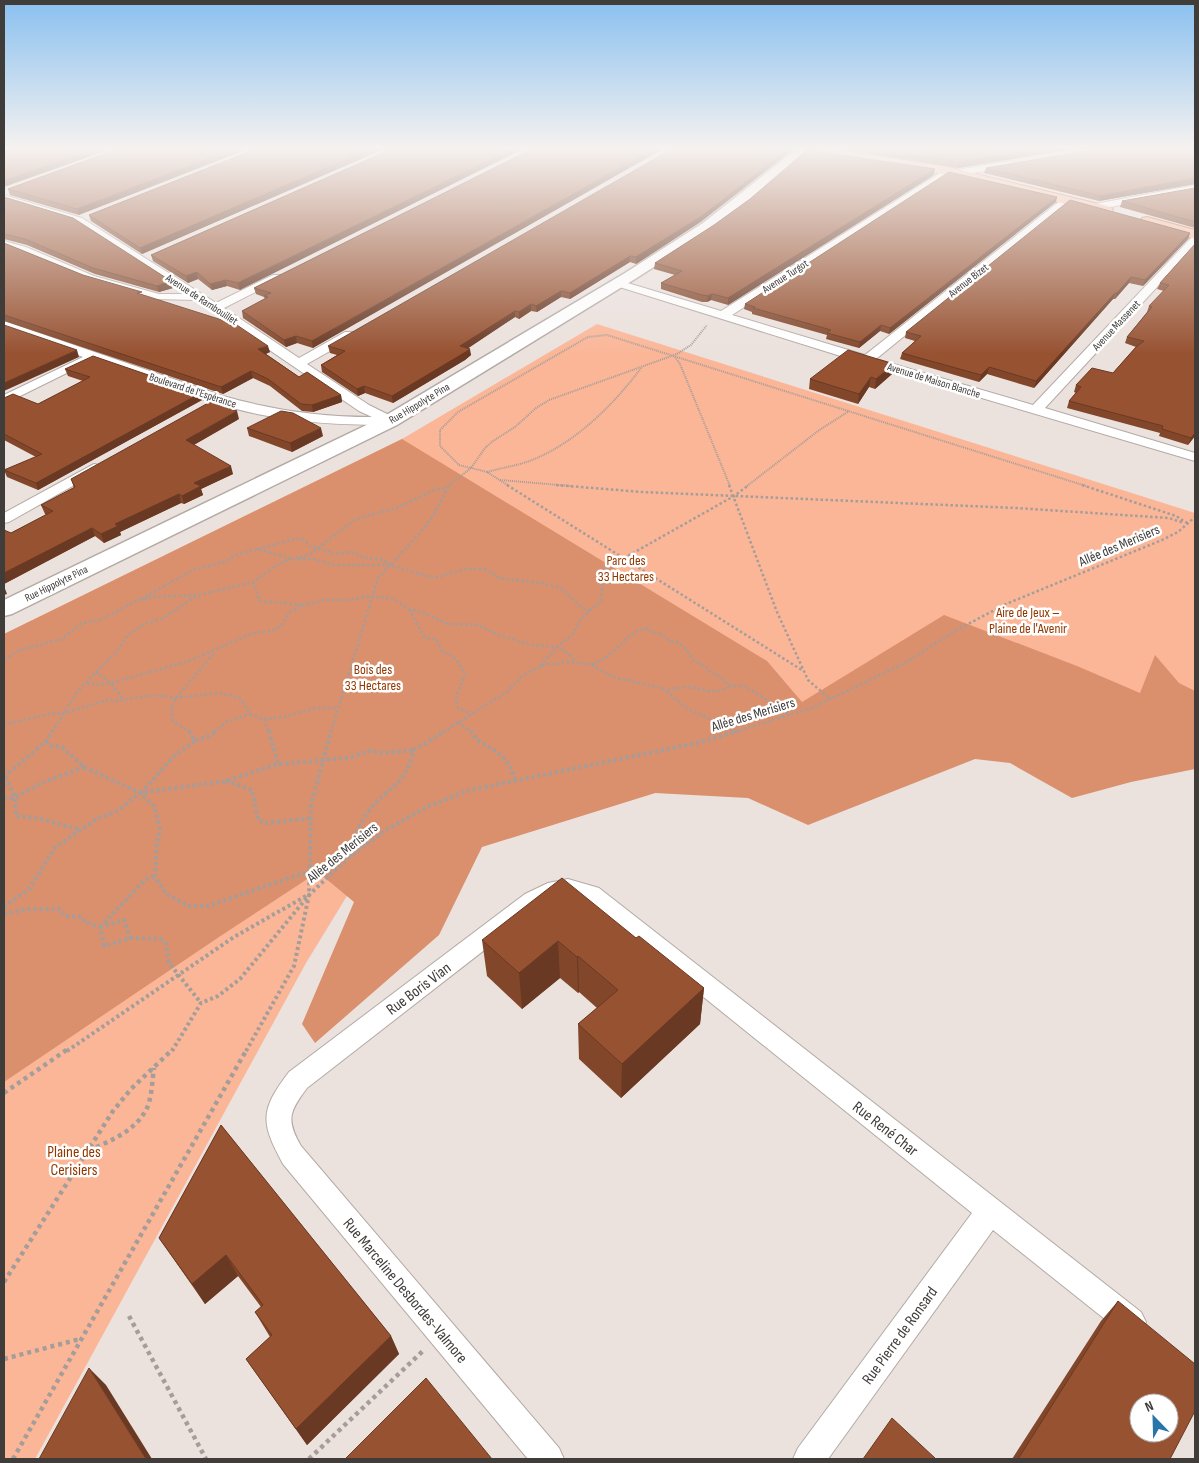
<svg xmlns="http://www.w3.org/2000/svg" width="1199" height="1463" viewBox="0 0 1199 1463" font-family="'Sofia Sans Condensed',sans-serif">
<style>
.green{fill:#fbb698}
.forest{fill:#da8f6d}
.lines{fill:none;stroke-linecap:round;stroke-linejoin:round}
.minor-casing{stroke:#b3aaa6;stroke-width:2}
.secondary-casing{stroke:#b3aaa6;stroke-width:3}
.primary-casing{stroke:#ba7351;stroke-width:2}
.path-far3{stroke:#a49d99;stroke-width:2;stroke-dasharray:1 1;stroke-linecap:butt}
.path-far2{stroke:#a49d99;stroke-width:2.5;stroke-dasharray:2.5 2.5;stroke-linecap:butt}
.path-far1{stroke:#a49d99;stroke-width:4;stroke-dasharray:3 3;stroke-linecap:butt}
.path{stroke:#a49d99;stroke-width:4.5;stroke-dasharray:4 4;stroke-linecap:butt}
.minor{fill:#fff;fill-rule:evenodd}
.secondary{fill:#fff;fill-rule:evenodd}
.primary{fill:#fdbc9e;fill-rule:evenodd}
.wall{fill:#82472b}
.shaded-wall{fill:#6a3923}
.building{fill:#975232;stroke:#6a3923;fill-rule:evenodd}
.labels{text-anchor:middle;stroke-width:5;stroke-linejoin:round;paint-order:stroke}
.far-street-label{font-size:11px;fill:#3f3c3a;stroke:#fff}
.street-label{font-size:14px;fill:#3f3c3a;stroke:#fff}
.park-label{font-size:14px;fill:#913800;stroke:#fff}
.near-street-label{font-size:16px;fill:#3f3c3a;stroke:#fff}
.near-park-label{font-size:16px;fill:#913800;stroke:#fff}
</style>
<rect width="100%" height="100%" fill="#ebe1dd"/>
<!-- green -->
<path class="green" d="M597,324l598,189v223l-71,-1 -469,58 -302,93 -47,77 -271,496h-31v-825l398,-195z"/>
<!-- forest -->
<path class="forest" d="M402,439l365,222 35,41 142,-87 133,51 63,27 15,-38 24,28 16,8v78l-64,13 -59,16 -62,-35 -35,-4 -167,66 -60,-27 -93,-5 -173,54 -43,88 -124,108 -13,-19 52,-122 -36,-30 -99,65 -215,145v-448z"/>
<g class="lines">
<defs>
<path id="minor" d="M1010,161l3,1v4l-56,10 -5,-3 5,-3z
M948,168l4,3 -1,2 -219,142 133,40 200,-158h6v4l-195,158 157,46 158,-167 4,-1v9l-150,162 150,45v8l-332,-98 -250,-78 -1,-2 1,-2h8l100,30z
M1195,185v6l-100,19 -5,-3 5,-3z
M4,195l78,23 134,85 57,-28h8l1,2 -1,2 -57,29 75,50 46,-26h8l2,3 -2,3 -46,26 62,41 26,13 2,3 -7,4c-45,0 -89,-2 -133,-11 -56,-12 -110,-35 -164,-54l-89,44v-9l79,-38 -79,-28v-8l219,75c49,14 98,21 149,21l-13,-6 -163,-111 -41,-1 -69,-19 -68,-29 -14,-4v-6l22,6 68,29 65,18h27l-110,-72 -72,-21z
M94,464l5,1 2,3 -2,3 -90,51 -5,1v-10z
M568,879l31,9 542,424 5,10 -5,10 -10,5 -10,-5 -128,-102 -165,229h-35l5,-11 174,-235 -389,-313 -21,-3 -21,9 -234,182c-18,24 -21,32 -6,58l258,302 5,11h-36l-245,-295c-23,-42 -23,-54 6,-92l236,-178 23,-11z"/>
<path id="secondary" d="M797,149h14l-63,54 -35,26 -78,50 -238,146 -385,189 -8,2v-16l379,-183 242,-144 78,-50z"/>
<path id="primary" d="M800,149h32l116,18 163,40 2,3 -2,3 -5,1 -158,-39 -142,-22z
M1147,217l48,13v9l-53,-15 -2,-3 2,-3z"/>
</defs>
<!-- minor casing -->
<use href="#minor" class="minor-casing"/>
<!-- secondary casing -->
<use href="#secondary" class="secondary-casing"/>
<!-- primary casing -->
<use href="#primary" class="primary-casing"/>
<!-- path-far3 -->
<path class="path-far3" d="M675,357l5,7 50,122
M487,472c17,-5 36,-7 52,-15 40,-18 76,-54 102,-89
M500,480l71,6
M448,486l23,-18 14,-20 8,-7 22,-14 21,-19 13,-8 128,-46 14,-9 16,-20
M509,486l-22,-14 -28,-7 -19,-19v-16l18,-18 130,-75 19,-2 479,151
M747,486l71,-55 31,-20"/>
<!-- path-far2 -->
<path class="path-far2" d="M507,485l298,187
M556,485l86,7 374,16 153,10 15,5
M729,485l48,127 31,68 22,19
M1082,485l94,31 11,7
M258,549l36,-10h6l6,2 3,5 21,6 1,2 21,-2 10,5 21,3 6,4
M298,559h16l19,6h57l40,12h8l27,-8h20l14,9 42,5 20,5 19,18 9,5
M253,582l7,19 43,4
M141,599l52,-29 34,-9 8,-6 23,-6 34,10
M409,609l15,28 13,3 5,11 14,8 9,14 -9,25 2,10 13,6
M4,660l15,-10 43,-11 20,-16 18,-3 38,-20 16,-3 45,-2 54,-13 27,-19 30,-9 46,-35 43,-12 35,-17 13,-2
M592,664c24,-6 32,-33 56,-36l2,3 13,4 6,6 10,2 7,6 8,12 11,5 6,7 10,4 5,6 6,3h13l45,29
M540,666l17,-19 16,-13 7,-14 21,-19 2,-31 131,-74 15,-11
M96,672l15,11 12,16
M87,683l10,2 14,-2 78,-22 61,-27 24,-4 8,-5 7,-12 15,-8 22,-5h22l24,-4 22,3 15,10 15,4 24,11 30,1 21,10 32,10 26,2 11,6 7,9
M668,690c7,-2 22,-4 29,-2 16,5 19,5 35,-2
M264,719l5,13
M458,722l13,10
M4,725l49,-12h12l42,-13 9,1 38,-6 22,3 41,-5 22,4 11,17 14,5 18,-2 35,-9h20
M52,732l26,-41 40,-41 8,-13 16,-12 19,-6 37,-24
M190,732l-17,-11 -2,-13 5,-10 39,-46
M214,732l12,-10 24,-8
M331,732l47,-154 43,-46 12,-16 16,-31
M443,732l65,-41 15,-16 21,-10 24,-3 22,2 23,13 49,11 26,21 48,22
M734,732l78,-24 93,-45 48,-31 53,-28 156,-64 16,-8 17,-15"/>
<!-- path-far1 -->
<path class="path-far1" d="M189,731l6,10 14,-5 7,-5
M269,731l9,33
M470,731c4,3 6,9 10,11 18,10 30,17 35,38
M46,741l5,5 11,1 22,20 56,26 14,13 6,23 -3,13 -2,34 11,18 23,12h19l102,-35
M4,777l42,-36 7,-10
M5,777l10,20 1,19 25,3 40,11
M226,781l26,9 6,30 9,3 44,-5
M141,793l33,-37 21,-15
M4,799l11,-2 29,-15 40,-15
M350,856c4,-16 8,-31 18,-44 19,-25 38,-26 46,-62l31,-19
M4,907l25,-18 26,-41 41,-29 21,-8 23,-18 86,-12 52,-17 71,-6 20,-7 15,2 30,-3
M4,914l24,-5h32l6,7 16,1 3,5 15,5 4,19 26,-8 31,1 5,5 3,19 32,40
M100,927l45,-47 10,-4
M100,927l24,-7 6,18
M67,1051l167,-114 72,-41
M172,1051l29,-48 17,-7 22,-17 69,-84 40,-38 40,-29 40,-22 41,-16 227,-47 41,-12
M246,1051l48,-85 15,-71 2,-90 20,-74"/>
<!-- path -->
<path class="path" d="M4,1093l64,-44
M89,1150c20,-8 46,-19 57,-40 6,-11 6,-29 8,-42
M4,1282l109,-171 18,-22 42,-40
M129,1316l77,143
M4,1359l76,-20
M13,1459l234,-410
M309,1459l115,-109"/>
<!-- minor -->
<use href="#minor" class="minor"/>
<!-- secondary -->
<use href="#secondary" class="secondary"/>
<!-- primary -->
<use href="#primary" class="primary"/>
</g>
<!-- wall -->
<path class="wall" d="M118,149l-39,66 -69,-20 -2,-6z
M256,149h128l-242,105 -51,-33 -2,-6z
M392,149l-152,141 -13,-4 -15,4 -14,-11 -10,4 -35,-22 -2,-6z
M532,149l-219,199 -16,-5 -11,4 -43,-29 -1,-7 23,-12 -1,-2 -8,-3 -2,-6z
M829,149h243l-114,19 -106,-17z
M1195,149v35l-96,17 -115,-28 2,-5z
M934,175l-206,130 -17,-5 -4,2h-5l-41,-13v-6l14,-8 -21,-6 1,-6z
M1195,188v40l-75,-21 2,-6z
M4,197l169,91 -14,4 -64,-18 -68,-29 -23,-6v1z
M1056,202l-167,132 -9,-3 -21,17 -33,-9 1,-4 -75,-21v-2l-8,-3 1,-5z
M702,221l-66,43 -6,-2 -60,37 -9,-2 -24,15 -6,-1 -12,8 -4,-2 -47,31 3,7 -6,5 -72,43 -28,-10 -7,3 -36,-24 -1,-7 16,-10 -7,-2 -2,-7z
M1190,233l-2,6 -45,47 -14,-3 -14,16h-2l-79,89 -47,-14 -8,8 -79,-23 2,-6 13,-12 -10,-3 1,-6z
M4,243l79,32 60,20 127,57 -4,2 33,23 42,18 1,7 -29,10 -11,-1 -32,-25 -17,-8 -30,16 -219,-73z
M1195,244v192l-7,9 -29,-9 1,-3 -93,-25 2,-7 7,-8 -2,-1 2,-7 37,-12 23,-26 -11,-4 2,-6 20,-25 2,-6 15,-15 -7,-2 3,-6z
M65,369l136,24 1,7 -164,90 -31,-13 -3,-7 32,-13 -32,-17v-42l34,6 45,-23 -15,-5z
M892,374l-17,15 -6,-2 -11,17 -49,-15 1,-10z
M239,419l-45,26 39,29 -32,15 2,6 -19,9 -3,-1 -61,29 1,3 -17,8 -9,-7 -91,48v-54l7,3 35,-18 -1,-1 -4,-9 33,-17 -3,-9z
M247,428l76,8 -31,16 -43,-16z
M636,938l68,50 -4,36 -79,74 -42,-39 -1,-35 19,-16 -18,-16 -1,1 -18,-15 -38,31 -35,-33 -5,-36z
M221,1125l170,211 8,18 -92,91 -61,-86 24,-22 -15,-25 6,-5 -23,-31 -33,28 -46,-66z
M1118,1301l52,158h-158l89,-138z"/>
<!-- shaded-wall -->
<path class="shaded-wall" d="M94,149h17l-107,38v-6z
M233,149h15l-169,66 -2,-6z
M370,149h14l-242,105 -2,-6z
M512,149h11l-283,141 -2,-7z
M653,149h10l-350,199 -1,-7z
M788,149h6l-92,72 -66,43v-7z
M1040,149h32l-114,19 1,-6z
M935,169l-1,6 -206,130v-7z
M1195,178v6l-96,17 1,-5z
M1057,197l-1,5 -167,132 1,-6z
M1190,233l-2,6 -45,47 2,-6z
M630,256v6l-60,37v-6z
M197,272l1,7 -10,4 -2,-7z
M1131,277l-2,6 -14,16 2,-6z
M226,280l1,6 -15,4 -2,-6z
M171,281l2,7 -14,4 -2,-6z
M561,291v6l-24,15 -1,-6z
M1115,293l-2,6 -79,89 2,-7z
M712,294l-1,6 -4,2 1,-6z
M531,304v7l-12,8v-7z
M515,311v6l-54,36 -1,-7z
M881,325l-1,6 -21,17 1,-6z
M296,336l1,7 -11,4 -2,-7z
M268,346l2,6 -10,4 -2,-7z
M470,349l1,6 -6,5 -72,43 -1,-7z
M77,350l2,7 -75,34v-8z
M894,364l-2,10 -17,15 1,-10z
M989,367l-2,7 -8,8 2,-7z
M251,371l2,7 -30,16 -2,-7z
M871,377l-2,10 -11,17 1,-10z
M364,386l1,7 -7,3 -1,-7z
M201,393l1,7 -164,90 -2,-7z
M341,395l1,7 -29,10 -1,-7z
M237,411l2,8 -51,29 -2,-8z
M321,428l2,8 -31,16 -2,-9z
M1195,433v3l-7,9 3,-7z
M231,466l2,8 -32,15 2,6 -19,9 -2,-8 12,-13z
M179,494l2,9 -61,29 1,3 -17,8 -3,-9 14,-10z
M92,528l3,8 -91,48v-11z
M4,586l3,8 -3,1z
M558,941l2,37 -38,31 -3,-36z
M578,956l1,36 -1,1 -1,-36z
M704,988l-4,36 -79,74 1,-34z
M226,1255l12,21 -33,28 -13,-20z
M391,1336l8,18 -92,91 -11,-16z
M89,1368l17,17 46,74h-6z"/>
<!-- building -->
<path class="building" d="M4,149h90l-90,32z
M118,149h115l-156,60 -69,-20z
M256,149h114l-230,99 -51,-33z
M392,149h120l-274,134 -12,-3 -16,4 -13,-12 -11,4 -35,-21z
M532,149h121l-341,192 -16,-5 -12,4 -42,-29 26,-14 -4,-1 7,-3 -17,-5z
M672,149h116l-86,67 -66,41 -6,-1 -60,37 -9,-2 -25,15 -5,-2 -12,8 -4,-1 -55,35 10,3 -6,4 -72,43 -28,-10 -7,3 -36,-24 24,-14 -17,-5z
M877,149h163l-81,13z
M1099,149h96v29l-95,18 -114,-28z
M807,150l128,19 -207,129 -16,-4 -4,2 -6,-1 -41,-12 21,-12 -27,-8 59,-38 36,-26z
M949,172l108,25 -167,131 -9,-3 -21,17 -33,-9 4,-3 -78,-22 2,-1 -10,-3z
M1195,188v34l-73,-21z
M4,197l69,21 98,63 -14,5 -64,-18 -68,-29 -21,-5z
M1070,200l120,33 -45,47 -14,-3 -14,16h-2l-79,88 -47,-14 -8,8 -79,-22 19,-17 -15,-4z
M4,243l79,32 59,17 -5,1 88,28 3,-2 40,27 -10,3 41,28 8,-5 34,23 -29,10 -11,-1 -33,-25 -17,-8 -30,16 -217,-72z
M1195,244v189l-4,5 -29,-9 1,-3 -94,-25 12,-14 -5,-2 16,-17 21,5 23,-26 8,-6 -17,-4 25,-30 -3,-1 20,-21 -9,-2z
M4,325l73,25 -73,33z
M848,350l46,14 -18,15 -5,-2 -12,17 -49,-15z
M93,356l108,37 -165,90 -32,-13 38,-16 -38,-20v-36l9,-4 25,10 52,-27 -25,-8z
M210,402l27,9 -51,29 45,26 -37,17 7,3 -19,10 -3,-2 -64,30 3,2 -17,8 -9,-6 -88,45v-43l7,3 42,-22 -12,-6 34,-18 -4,-8z
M281,411l12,2 28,15 -31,15 -43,-15z
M562,878l74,60 3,-2 65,52 -82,76 -44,-40 40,-34 -40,-34 -1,1 -19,-16 -39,32 -37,-33z
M221,1125l170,211 -95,93 -50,-70 26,-24 -17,-23 8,-7 -37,-50 -34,29 -33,-46z
M1118,1301l77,63v47l-25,48h-152zM1139,1403h30v30h-30z
M89,1368l57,91h-107z
M426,1378l66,81h-147z
M892,1418l44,41h-73z"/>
<!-- sky -->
<linearGradient id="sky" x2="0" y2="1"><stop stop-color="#89c0f0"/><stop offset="0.42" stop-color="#f6f2f0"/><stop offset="1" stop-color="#f6f2f0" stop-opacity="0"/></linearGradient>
<rect width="1199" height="354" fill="url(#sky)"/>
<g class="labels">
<!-- far-street labels -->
<g class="far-street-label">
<text transform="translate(785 276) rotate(-33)" y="4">Avenue Turgot</text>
<text transform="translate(968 280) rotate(-38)" y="4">Avenue Bizet</text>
<text transform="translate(202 299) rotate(33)" y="4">Avenue de Rambouillet</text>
<text transform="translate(1116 325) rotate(-47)" y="4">Avenue Massenet</text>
<text transform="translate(934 380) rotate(17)" y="4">Avenue de Maison Blanche</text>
<text transform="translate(193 390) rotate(18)" y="4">Boulevard de l'Espérance</text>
<text transform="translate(419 403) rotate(-31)" y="4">Rue Hippolyte Pina</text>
<text transform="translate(56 583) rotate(-26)" y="4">Rue Hippolyte Pina</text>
</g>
<!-- street labels -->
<g class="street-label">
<text transform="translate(1119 545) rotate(-23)" y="5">Allée des Merisiers</text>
<text transform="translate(753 714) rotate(-17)" y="5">Allée des Merisiers</text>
<text transform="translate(342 852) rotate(-39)" y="5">Allée des Merisiers</text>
</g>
<!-- park labels -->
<g class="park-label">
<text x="626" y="565">Parc des<tspan x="626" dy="16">33 Hectares</tspan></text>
<text x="1028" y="617">Aire de Jeux –<tspan x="1028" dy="16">Plaine de l'Avenir</tspan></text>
<text x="373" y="674">Bois des<tspan x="373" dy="16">33 Hectares</tspan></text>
</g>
<!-- near-street labels -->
<g class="near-street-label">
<text transform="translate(418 988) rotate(-37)" y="6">Rue Boris Vian</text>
<text transform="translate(886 1128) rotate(38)" y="6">Rue René Char</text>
<text transform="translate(406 1290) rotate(50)" y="6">Rue Marceline Desbordes-Valmore</text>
<text transform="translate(899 1335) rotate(-54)" y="6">Rue Pierre de Ronsard</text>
</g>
<!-- near-park labels -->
<g class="near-park-label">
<text x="74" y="1157">Plaine des<tspan x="74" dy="18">Cerisiers</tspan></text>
</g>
</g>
<!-- border -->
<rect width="1199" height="1463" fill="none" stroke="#3f3c3a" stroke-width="10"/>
<!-- north arrow -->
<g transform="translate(1154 1418) rotate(337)"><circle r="24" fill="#ffffff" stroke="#b2b1b0"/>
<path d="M0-4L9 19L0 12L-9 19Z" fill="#2974a8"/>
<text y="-8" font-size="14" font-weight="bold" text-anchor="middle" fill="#3f3c3a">N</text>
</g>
</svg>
